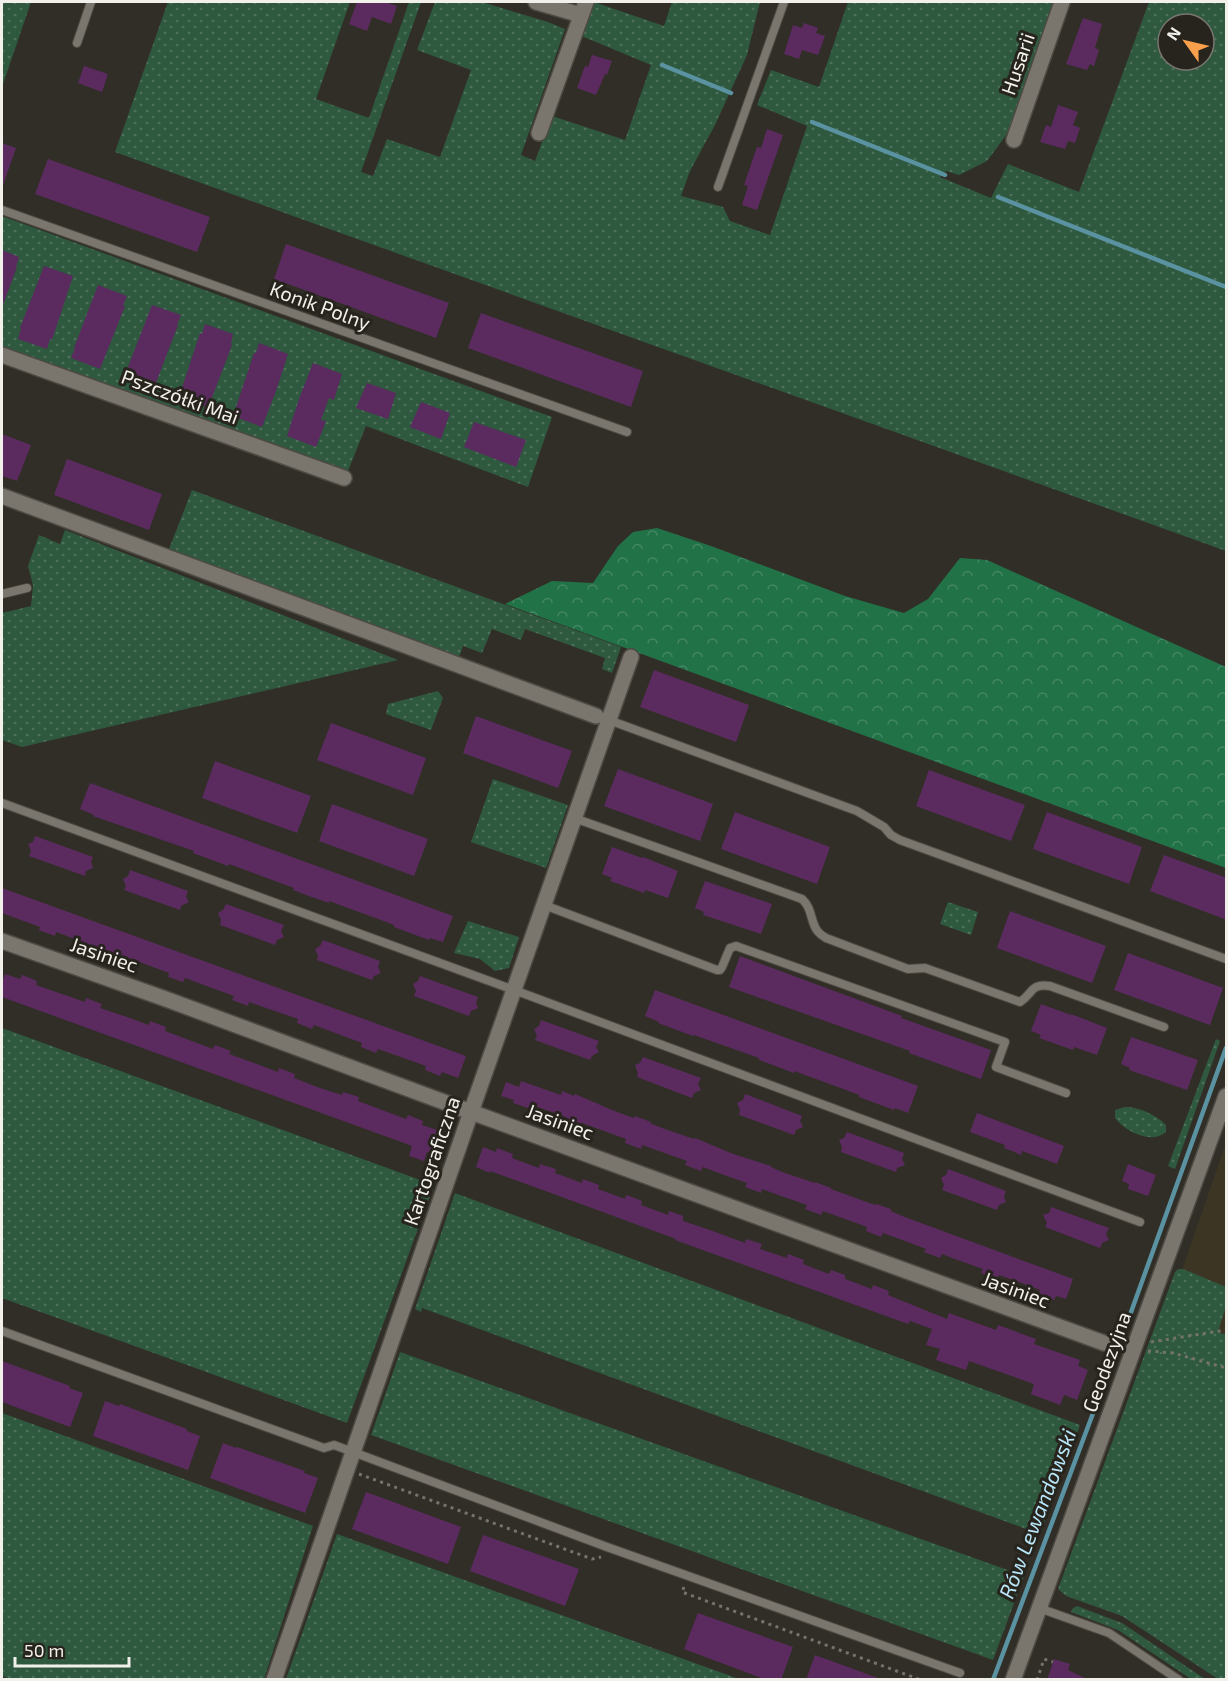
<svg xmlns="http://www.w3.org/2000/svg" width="1228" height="1681" viewBox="0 0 1228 1681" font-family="'Exo 2',sans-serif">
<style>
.commercial{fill:#3d3524}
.grass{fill:url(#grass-dots);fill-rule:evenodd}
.forest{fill:url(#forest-crowns)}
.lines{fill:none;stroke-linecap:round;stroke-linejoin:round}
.stream{stroke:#5a92a1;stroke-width:4.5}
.building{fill:#5b2b5f}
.lane-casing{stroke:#4d4a44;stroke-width:10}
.street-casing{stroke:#4d4a44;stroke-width:18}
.path{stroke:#76736d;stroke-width:3;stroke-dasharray:3 4.5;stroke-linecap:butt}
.lane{stroke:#7a766e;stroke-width:8}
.street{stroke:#7a766e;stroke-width:15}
.labels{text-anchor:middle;stroke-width:6;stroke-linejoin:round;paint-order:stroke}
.street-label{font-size:20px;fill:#f2f0eb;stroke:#27241d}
.water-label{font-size:21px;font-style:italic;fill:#b8e6f8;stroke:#27241d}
</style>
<defs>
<pattern id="grass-dots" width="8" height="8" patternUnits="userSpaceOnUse" patternTransform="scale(1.5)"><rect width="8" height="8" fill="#2e593f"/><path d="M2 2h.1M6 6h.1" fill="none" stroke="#4d715b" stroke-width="1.8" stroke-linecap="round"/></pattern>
<pattern id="forest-crowns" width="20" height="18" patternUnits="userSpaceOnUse" patternTransform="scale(1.5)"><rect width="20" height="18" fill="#227248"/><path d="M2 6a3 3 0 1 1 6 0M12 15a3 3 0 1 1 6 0" fill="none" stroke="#438663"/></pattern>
</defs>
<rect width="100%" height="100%" fill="#312e27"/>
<!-- commercial -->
<path class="commercial" d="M1226,1143v228l-74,-14z"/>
<!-- grass -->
<path class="grass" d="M2,2h29l-29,85z
M168,2h182l-34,97 53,19 40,-116h12l-60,170 12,4 14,-37 53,18 31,-87 -54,-20 18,-48h47l66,20 17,7 -44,126 14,6 17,-45 73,24 26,-75 -72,-30 15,-33 70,24 8,-24h88l-13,53 -32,70 -25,46 -9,25 42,11 7,14 40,14 37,-109 -50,-21 14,-35 48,17 29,-85h206l-44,128 -23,31 -28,14 -13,-4 -6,6 51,21 17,-34 71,28 70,-190h77v549l-1111,-399zM1168,24h36v36h-36z
M2,216l550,201 -24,70 -162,-61 -22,55 -342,-121z
M192,490l429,157 -9,26 -10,-4 3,-11 -80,-29 -4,11 -29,-11 -10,24 -19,-7 -4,11 -290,-108z
M65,530l333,130 -376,87 -20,-7v-127l29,-7 2,-21 -5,-19 11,-31 21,9z
M438,691l5,7 -12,32 -45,-16 2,-10z
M493,779l75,26 -22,63 -75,-26z
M948,902l30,10 -7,23 -31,-11z
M468,921l51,16 -10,31 -14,3 -15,-12 -26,-6z
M2,1028l432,157 -87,238 -345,-125z
M1216,1039l4,2 -45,128 -7,-3z
M1125,1107c15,0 31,8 41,18v7c-15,13 -41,-1 -51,-14v-8z
M455,1193l625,232 -40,109 -618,-226 -1,4 -6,-3z
M1178,1269h5l43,18v19l-8,26 8,3v344h-8l-96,-63 -56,-20 -8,-7 117,-317z
M400,1352l624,224 -31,84 -622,-225z
M2,1413l311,113 -49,153 -250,1 -12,-4z
M337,1534l402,145h-453z
M1077,1606l45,17 83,56h-14l-73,-49 -47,-18 2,-4z"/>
<!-- forest -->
<path class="forest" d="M657,528l54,18 134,50 59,17 24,-14 32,-41 27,2 239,107v201l-721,-264 47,-23 41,2 25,-37 15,-14z"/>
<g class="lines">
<!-- stream -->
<path class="stream" d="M662,65l69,28
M812,122l133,53
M998,197l228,90
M1121,1340l105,-292
M993,1680l120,-320"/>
</g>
<!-- building -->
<path class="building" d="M357,2h28l12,4 -6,18 -19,-7 -5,14 -18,-7z
M1083,18l19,6 -7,24 4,2 -5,16 -4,-2 -3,6 -21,-6z
M804,23l14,5 -2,5 9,3 -7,19 -16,-5 -3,9 -15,-5 9,-29 9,3z
M592,55l20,6 -5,14 -2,-1 -9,21 -19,-7 8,-22 3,1z
M84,66l24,8 -6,18 -24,-9z
M1058,105l20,7 -5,13 7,3 -5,15 -7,-2 -3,8 -25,-7 6,-17 5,2z
M767,129l16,6 -26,75 -15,-5 6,-19 -4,-1 13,-38 4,1z
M2,143l14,5 -13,37h-1z
M48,159l162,58 -13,35 -162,-58z
M286,244l163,59 -13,35 -162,-59z
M2,250l17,7 -3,10h1l-14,38h-1z
M44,266l29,10 -21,64 -2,-1 -3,10 -29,-10 3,-11h-1z
M98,285l29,11 -4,10h2l-25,63 -29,-11 4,-10h-1z
M152,305l29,10 -4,10h1l-24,63 -29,-10 4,-10 -1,-1z
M481,313l162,58 -12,36 -163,-59z
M205,324l28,10 -2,10 1,1 -24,63 -29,-11 21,-64 2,1z
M259,343l29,11 -12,37 -14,36 -29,-11 21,-63h2z
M313,363l29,11 -8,26 -5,-2 -8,22 5,1 -10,26 -29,-11 12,-37z
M367,383l29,10 -8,26 -32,-11z
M421,402l29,11 -9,26 -31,-12z
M474,422l52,18 -10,27 -52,-20z
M2,434l29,11 -14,36 -15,-5z
M67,459l95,35 -13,36 -95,-35z
M654,670l95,35 -13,37 -96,-35z
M476,716l96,35 -14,37 -95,-35z
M331,723l95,35 -13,37 -96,-35z
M215,761l96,35 -14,37 -95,-35z
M618,769l95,35 -13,37 -96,-35z
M929,770l96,35 -14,36 -95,-35z
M90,783l363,133 -10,26 -13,-4 -1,2 -27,-10 -8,-3v-2l-13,-5 -52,-19v2l-20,-7 -16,-6 1,-2 -65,-24 -1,2 -35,-13 1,-2 -101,-35 1,-1 -14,-6z
M332,804l96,35 -14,37 -95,-35z
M735,812l95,35 -13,37 -96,-35z
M1047,812l95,35 -13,37 -96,-35z
M35,836l58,21 -2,5 2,6 -7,3 -1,5 -56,-20 2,-5 -3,-7 5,-2z
M612,847l30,11 1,-1 35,14 -10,27 -23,-8 -1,3 -34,-12 2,-3 -10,-4z
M1164,855l63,23v42l-77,-29z
M130,870l58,21 -2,6 3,5 -8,4 -1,4 -56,-20 2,-4 -3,-7 5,-3z
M705,881l67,23 -11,30 -58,-19 1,-3 -9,-4z
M2,888l464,168 -8,22 -16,-6 -2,4 -15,-6 1,-4 -48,-17 -2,4 -15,-6 1,-4 -48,-18 -2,4 -15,-6 1,-4 -49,-17 -1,4 -16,-6 2,-4 -49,-18 -2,4 -15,-5 1,-4 -48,-18 -2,4 -16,-6 2,-3 -49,-18 -1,4 -16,-6 1,-3 -38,-14z
M226,904l58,21 -3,6 3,6 -7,3 -2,5 -55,-20 1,-5 -3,-7 5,-3z
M1010,911l96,35 -14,37 -95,-35z
M323,940l57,21 -2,6 3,6 -7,3 -2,4 -55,-20 1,-4 -3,-7 5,-3z
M1128,953l95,35 -13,37 -96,-35z
M740,956l162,60 -1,2 90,32 -10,29 -72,-26 1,-2 -181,-64z
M5,974l15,5 2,-4 8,3 7,3 -1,4 26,9 23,8 1,-4 16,6 -2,4 27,9 22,8 1,-4 16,6 -1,4 48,18 2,-4 16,6 -2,3 25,9 24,9 1,-4 16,6 -1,4 26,10 22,7 1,-3 16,5 -1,4 48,18 2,-4 15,6 -1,4 15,5 -7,23 -3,-1 -3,9 -15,-5 3,-10 -410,-149v-15z
M420,976l58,21 -2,6 2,5 -7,3 -2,5 -55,-20 2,-5 -3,-7 5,-3z
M655,990l263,96 -10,27 -13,-5 -1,2 -35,-13v-2l-13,-5 -52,-19v2l-35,-13v-2l-65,-23 -1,1 -35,-13 1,-1 -14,-6z
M1041,1004l30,11v-1l36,14 -10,27 -23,-8 -1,3 -34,-12 2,-3 -10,-4z
M541,1020l58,21 -3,6 3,5 -7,4 -2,4 -55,-20 2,-5 -3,-6 5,-3z
M1131,1037l67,23 -11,30 -58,-20 1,-2 -9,-4z
M643,1057l58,21 -3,6 3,6 -7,3 -2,5 -55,-21 1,-4 -3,-8 5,-2z
M521,1081l40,14 1,-4 12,5 1,-2 37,16 22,8 1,-2 16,6 -1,1 12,5 32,11 1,-1 38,16 38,12v1l11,5 33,11v-1l16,6v1l44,16 1,-1 15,5v2l11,5 171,63 -7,20 -10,-3 -2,4 -16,-6 2,-4 -21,-8 -20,-7 -2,4 -16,-6 2,-4 -31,-11 -10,-4 -2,4 -16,-6 2,-3 -21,-8 -22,-8 -2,4 -15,-6 1,-4 -44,-16 -2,4 -16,-6 2,-4 -23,-8 -22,-8 -1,4 -16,-6 2,-4 -23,-8 -21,-8 -2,4 -16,-6 2,-4 -45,-16 -1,4 -16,-6 1,-4 -44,-16 -2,4 -15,-6 1,-4 -31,-11 -1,4 -21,-7 1,-3 -13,-4 5,-14 13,5z
M745,1094l57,22 -2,5 3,6 -7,3 -2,5 -55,-20 1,-5 -3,-7 6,-3z
M977,1113l87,33 -7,18 -35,-13 -1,4 -9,-4 -8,-3 1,-3 -35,-13z
M847,1132l57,21 -2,6 3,6 -8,3 -1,4 -55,-20 1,-5 -3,-7 5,-2z
M483,1147l13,5 1,-4 16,6 -1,4 27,10 1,-4 6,2 10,3 -1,4 27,10 1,-4 16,6 -1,4 27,10 1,-4 9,3 7,3 -1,4 27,10 1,-4 14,5v5l27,9 35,13 1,-4 16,5 -2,5 27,9 1,-4 16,6 -1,4 26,10 2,-4 14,5v4l27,10 1,-4 16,6 -1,4 59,24 2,-6 47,17 2,-5 38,14 -2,5 46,16 -2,6 10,4 -11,30 -13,-5 -4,10 -29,-11 3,-10 -65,-23 -3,9 -30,-10 4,-11 -14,-4 6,-16 -22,-8 -2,3 -233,-84 1,-1 -136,-50 -50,-18v2l-14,-6z
M1128,1164l28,11 -8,21 -20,-7 1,-5 -7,-3z
M948,1169l58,22 -2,6 2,5 -7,3 -2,5 -55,-20 2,-5 -3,-7 5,-3z
M1051,1207l58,21 -3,6 3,6 -7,3 -2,5 -55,-21 2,-4 -4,-8 6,-2z
M2,1361l68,25 -1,2 14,5 -13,34 -68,-25z
M105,1401l14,5 1,-2 67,25v2l13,5 -12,34 -95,-34z
M223,1443l13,5 1,-1 68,24 -1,2 14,5 -13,35 -95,-35z
M366,1492l95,35 -13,37 -96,-35z
M483,1535l96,34 -14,37 -95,-35z
M698,1613l95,34 -12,33h-14l-83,-31z
M815,1655l63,23 -1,2h-71z
M1054,1659l16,5 -2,6 21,10h-42z"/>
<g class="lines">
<defs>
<path id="lane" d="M77,43l14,-41
M718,187l66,-185
M2,210l625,222
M2,594l25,-6
M606,719l251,92 27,16 7,8 9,5 326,119
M2,803l520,190 618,229
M574,818l228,81c9,8 8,17 13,28 2,5 6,8 11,11l82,31 17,-1 95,34c13,-8 10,-19 30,-16l114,41
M544,905l173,65h3l2,-3 8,-19 6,-2 269,96 -9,25 70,26
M2,1331l322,117 10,-3 27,10 246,92 353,126
M1039,1608l70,25 70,47"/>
<path id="street" d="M536,2l45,13
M539,133l47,-131
M1014,140l48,-138
M2,355l342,123
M2,496l594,220
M2,941l161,57 308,114 633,231
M274,1680l197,-568 160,-455
M1013,1680l213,-584"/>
</defs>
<!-- lane casing -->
<use href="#lane" class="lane-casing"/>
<!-- street casing -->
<use href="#street" class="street-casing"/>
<!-- path -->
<path class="path" d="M1151,1342l75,-12
M1148,1351l25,2 53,15
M359,1474l233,85 9,-2
M684,1587l-2,5 239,88
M1037,1680l7,-21 9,3"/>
<!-- lane -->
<use href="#lane" class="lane"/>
<!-- street -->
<use href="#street" class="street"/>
</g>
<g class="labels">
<!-- street labels -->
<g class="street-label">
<text transform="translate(1018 64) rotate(-71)" y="7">Husarii</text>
<text transform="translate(320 306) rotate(20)" y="7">Konik Polny</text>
<text transform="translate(180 397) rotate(20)" y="7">Pszczółki Mai</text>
<text transform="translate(104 955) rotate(19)" y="7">Jasiniec</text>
<text transform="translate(560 1122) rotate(20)" y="7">Jasiniec</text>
<text transform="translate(432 1161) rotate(-71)" y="7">Kartograficzna</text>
<text transform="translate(1016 1290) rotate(20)" y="7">Jasiniec</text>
<text transform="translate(1107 1362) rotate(-70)" y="7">Geodezyjna</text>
</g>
<!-- water labels -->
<g class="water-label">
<text transform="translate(1038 1514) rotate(-69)" y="7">Rów Lewandowski</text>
</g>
</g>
<!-- border -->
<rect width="1228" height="1681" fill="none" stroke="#f2f0eb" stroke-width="6"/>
<!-- north arrow -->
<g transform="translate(1186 42) rotate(304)"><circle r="28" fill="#27241d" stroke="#78766f" stroke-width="1.5"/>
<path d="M0-4.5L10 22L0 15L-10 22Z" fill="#f9a04c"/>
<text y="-9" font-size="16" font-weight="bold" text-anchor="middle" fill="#f2f0eb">N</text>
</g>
<!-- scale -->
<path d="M15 1657v9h114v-9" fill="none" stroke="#f2f0eb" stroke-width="3"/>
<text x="24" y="1657" font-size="18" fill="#f2f0eb" stroke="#27241d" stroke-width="4.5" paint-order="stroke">50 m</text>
</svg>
